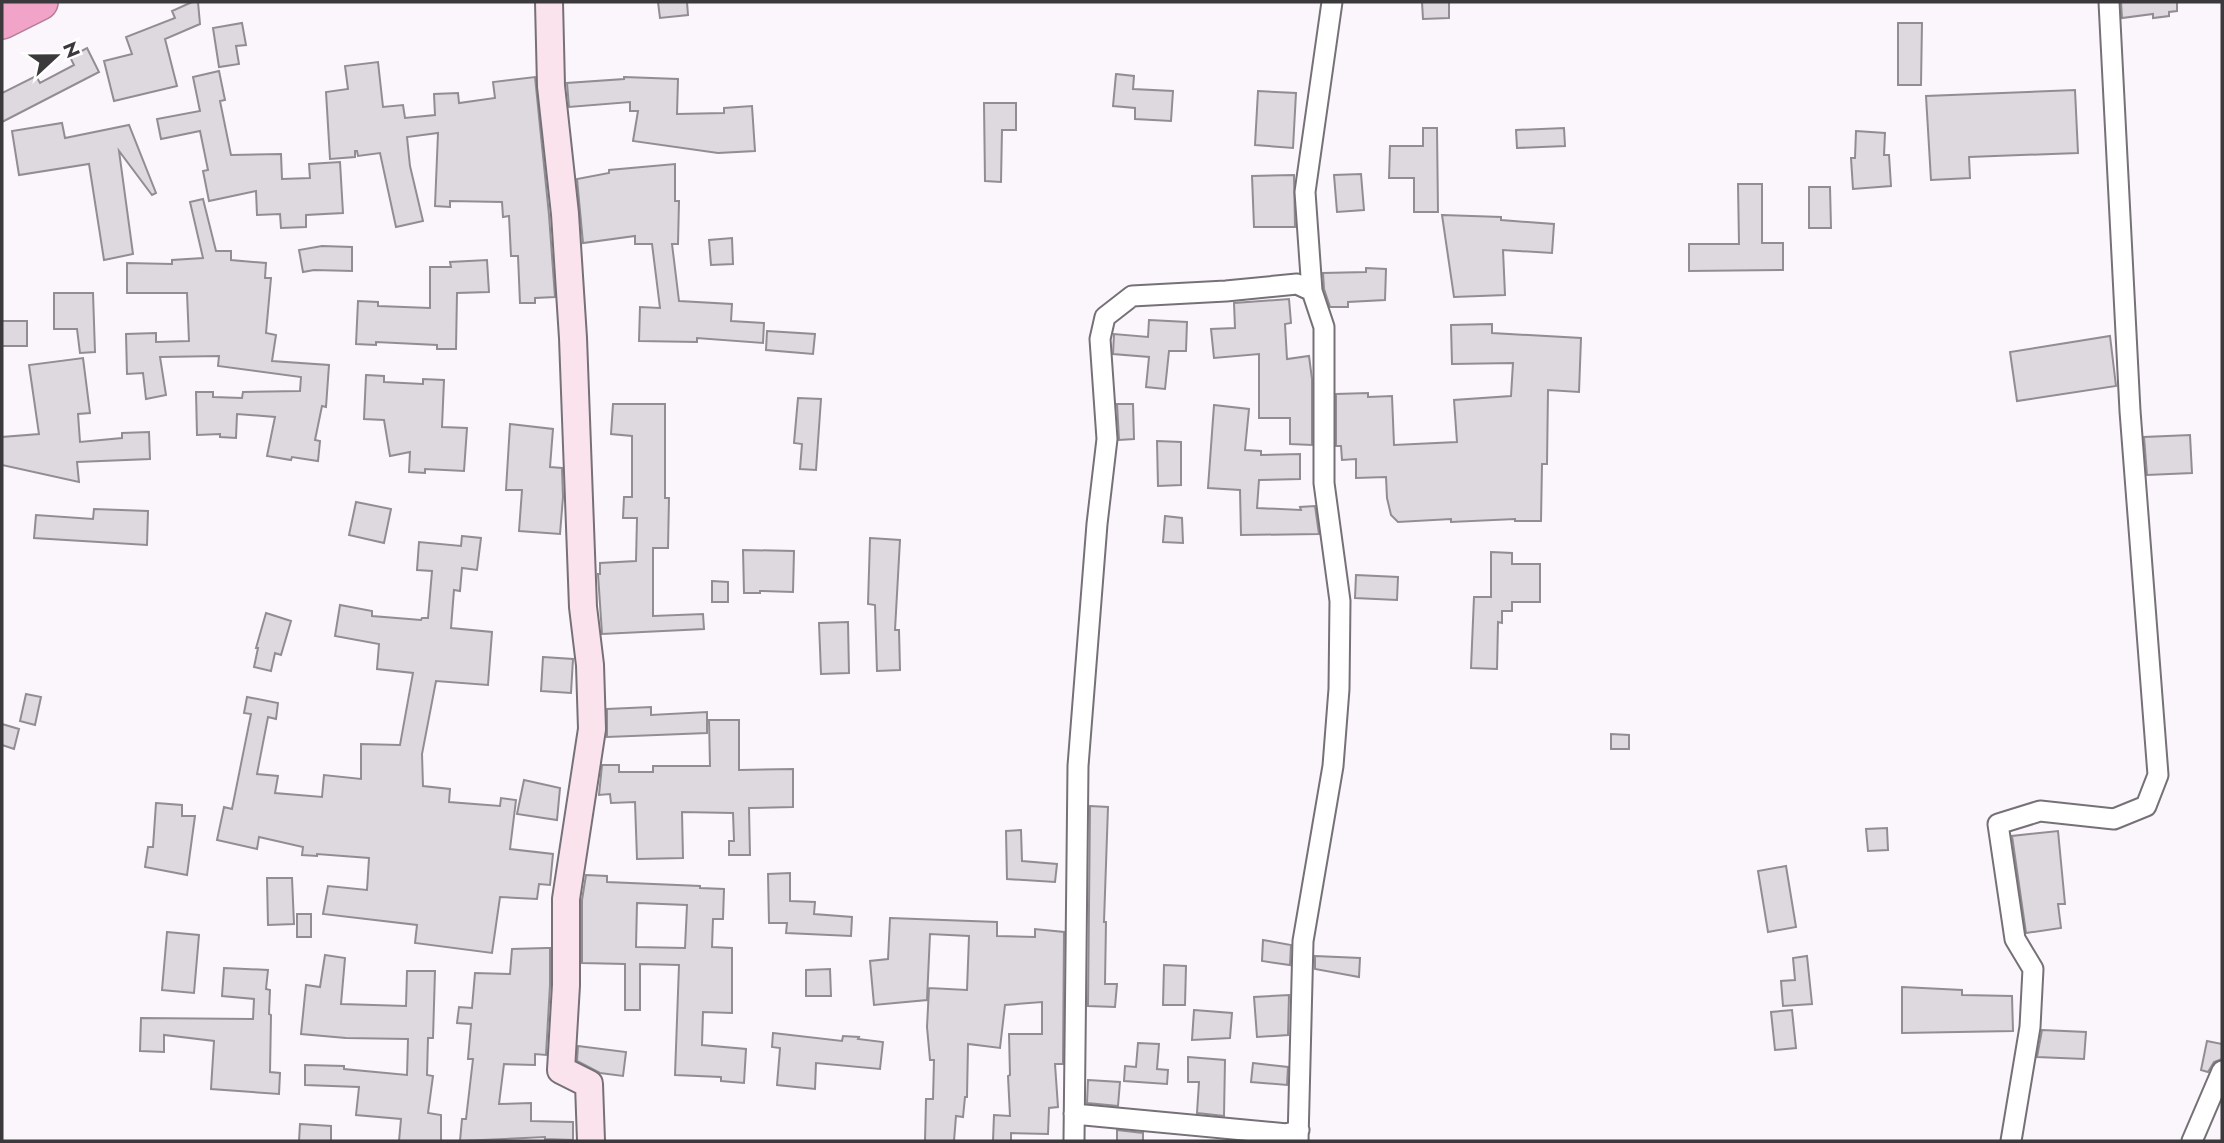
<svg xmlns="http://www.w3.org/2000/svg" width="2224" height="1143" viewBox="0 0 2224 1143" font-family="Jost,sans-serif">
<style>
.building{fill:#ded9df;stroke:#928d93;stroke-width:2;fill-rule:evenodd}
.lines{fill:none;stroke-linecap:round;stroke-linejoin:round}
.street-casing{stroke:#767177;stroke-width:23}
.secondary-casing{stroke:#767177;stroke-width:30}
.highway-casing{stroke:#b17e97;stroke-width:38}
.street{stroke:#fff;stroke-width:19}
.secondary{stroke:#fbe3ee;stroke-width:26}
.highway{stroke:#f1a3c8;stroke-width:35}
</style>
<rect width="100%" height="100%" fill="#fbf5fc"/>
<!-- building -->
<path class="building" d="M192,2h6l2,22 -35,15 12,47 -63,15 -10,-40 28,-7 -6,-17 49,-19 -3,-7z
M658,2h29l1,13 -28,3z
M1422,2h27v16l-26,1z
M2121,2h56v9l-8,1v4l-16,2v-4l-31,4z
M242,23l4,22 -10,1 3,18 -20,3 -6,-39z
M1898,23h24l-1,62h-23z
M87,48l12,24 -97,50v-29l34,-17 4,7 34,-18 -4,-8z
M378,62l5,45 20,-2 2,13 30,-3 -1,-21 24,-1 1,10 36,-5 -2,-16 42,-5 14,138 6,82 -20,1v5h-15l-2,-47h-7l-2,-40 -6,1 -1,-15 -52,-1v6l-15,-1 3,-73 -31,4 3,29 13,55 -27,6 -16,-74 -22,3 -1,-5h-2v6l-25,2 -4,-67 22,-3 -3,-23z
M219,71l6,29 -5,1 11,54 50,-1 1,25 28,-1 -1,-14 31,-2 3,51 -37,2v12l-25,1 -1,-14 -23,1 -1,-24 -47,10 -6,-30 5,-1 -8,-39 -39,8 -4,-20 43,-8 -7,-34z
M1116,74l18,2 -1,13 40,2 -2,30 -36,-2v-11l-22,-2z
M624,77l54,2 -1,35 47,-1v-5l28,-2 3,45 -37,2 -85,-12 5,-30h-8v-9l-61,5 -2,-24 57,-4z
M2075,90l3,63 -109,4 1,21 -39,2 -5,-84z
M1258,91l38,2 -3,55 -38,-3z
M984,103h32v27h-14l-1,52 -16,-1z
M62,123l3,15 64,-13 27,68 -4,2 -33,-44 14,103 -29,6 -15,-96 -70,11 -7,-44z
M1423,128h14l1,84h-24v-34h-25l1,-32h33z
M1564,128l1,18 -48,2 -1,-18z
M1856,131l29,2 -1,22h5l2,31 -38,3 -2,-31h4z
M675,164v37h4l-1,43h-6l7,57 53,3 -1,17 33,2 -1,20 -66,-5v4l-58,-1 1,-34 20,1 -8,-64h-17v-8l-52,7 -6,-64 32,-6v-3z
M1361,174l3,36 -27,2 -3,-37z
M1294,175l1,52h-41l-2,-51z
M1738,184h24v59h21v27l-94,1v-27h50z
M1809,187h21l1,41h-22z
M203,199l13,52h15v9l35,3 -1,15h6l-5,55 10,2 -4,26 57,4 -3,42 -4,-1 -7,34 5,1 -2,20 -26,-4 -1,3 -24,-4 8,-39 -38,-3 -1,24 -16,-1v-3l-23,1 -1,-43h17v5l29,1 1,-6 57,-1 1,-14 -83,-11 1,-10 -59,1 6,38 -20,4 -3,-26 -16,1 -1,-40 30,-1v9l33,-1 -2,-48h-60v-30l45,1v-4l31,-2 -13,-56z
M1442,215l59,2v3l53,4 -2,29 -49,-3 2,45 -51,2z
M732,238l1,26 -22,1 -2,-25z
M322,246l30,1v24l-38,-1 -11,2 -4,-22z
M487,260l2,32 -32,1 -1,56h-19v-4l-61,-3v3l-20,-1 2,-43 20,1v4l52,2v-41h21l-1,-5z
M1366,268l20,1 -1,31 -37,2v5h-18l-6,-18 -1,-16 43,-1z
M54,293h39l2,59 -15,1 -3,-24h-23z
M1289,299l2,24 -6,1 2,35 22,-3 3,23v66l-22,-1v-26h-31v-64l-45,4 -3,-29 24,-1 -1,-25z
M1149,320l38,2 -1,29h-17l-4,38 -19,-2 3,-30 -36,-3 1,-20 34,3z
M2,321h25v25h-25z
M1492,324v9l89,5 -2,54 -31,-2 -1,74h-5l-1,57h-26v-2l-64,3v-3l-53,3 -7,-7 -4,-17 -1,-21 -30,1v-19l-14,1 -1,-14h-5v-52l32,-1v4l24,-1 2,49 63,-3 -3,-42 57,-4 2,-33 -61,1 -1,-39z
M767,331l48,3 -2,20 -47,-4z
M2110,336l6,50 -99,15 -7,-49z
M83,358l7,55 -12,1 2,28 42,-4v-5l27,-1 1,27 -73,3 2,20 -77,-17v-28l37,-3 -10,-69z
M366,375l18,1v6l39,2v-5l21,1 -2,47 25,1 -3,43 -39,-2v4l-16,-1 1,-20 -20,4 -6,-36 -20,-1z
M798,398l23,1 -5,71 -16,-1 2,-25 -8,-1z
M613,404h52v94h4l-1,50h-15v68l50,-2 1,15 -102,5 -4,-60h2v-11l36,-2 1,-43h-14l1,-21h8v-61l-21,-2z
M1117,404h16l1,35 -15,1z
M1214,405l35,4 -4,41 16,1v4l39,-1v25l-41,1 -2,28 44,2 -1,-3 15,-1 4,28 -78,1 -1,-45 -32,-2z
M510,424l43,5 -3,38 12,1 1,29 -3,37 -41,-3 3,-41h-16z
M2190,435l2,38 -45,2 -3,-38z
M1157,441l24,1v43l-23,1z
M356,502l35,7 -7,34 -35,-8z
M94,509l54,2 -1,34 -113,-7 2,-23 57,4z
M1165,516l17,2 1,25 -20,-1z
M462,536l19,2 -4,32 -15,-2 -2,23 -6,-1 -3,38 41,4 -4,53 -52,-4 -14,73 1,32 27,3 -1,13 51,4 1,-8 15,2 -6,49 43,5 -3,31 -11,-1 -2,15 -37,-2 -8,56 -77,-10 2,-18 -94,-11 5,-28 39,4 2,-32 -52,-4v2l-15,-1 1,-8 -44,-10 -2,12 -40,-9 7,-33 8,2 19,-95 -7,-1 3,-16 31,6 -2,16 -8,-2 -11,57 21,2 -3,17 47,4 2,-22 37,4v-35l39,1 13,-72 -36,-4 2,-25 -44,-8 5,-31 32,6v5l49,4 1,-2h6l4,-47 -15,-1 2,-28 42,4z
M870,538l30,2 -5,90h4l1,40 -23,1 -2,-66 -7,-1z
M743,550l51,1 -1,41 -33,-1v2h-16z
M1491,552l21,1v11h28v38h-28v9h-10v12l-4,-1 -1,47 -26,-1 3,-71h17z
M1356,575l42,2 -1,23 -42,-2z
M712,581l16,1v20h-16z
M266,613l25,8 -10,34 -6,-2 -4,18 -17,-4 4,-19h-2z
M848,622l1,51 -28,1 -2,-51z
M543,657l30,2 -2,34 -30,-2z
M26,694l15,3 -6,28 -15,-4z
M651,707v8l56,-3v21l-100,4v-28z
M709,720h30v50l54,-1v38l-44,1 1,47h-21v-14h5l-1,-28 -51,-1 1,46 -46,1 -2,-57 -24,1 -1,-9 -11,1 3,-30h17v7h34v-6h57z
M2,724l17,5 -5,20 -12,-4z
M1611,734l18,1v14h-18z
M524,780l36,8 -3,32 -40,-6z
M156,803l26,2v11h13l-8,59 -42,-8 3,-20h5z
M1090,806l18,1 -4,115h2l-1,62h12l-2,23 -27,-1z
M1887,828l1,22 -20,1 -2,-22z
M1021,830l1,31 35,3 -2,18 -48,-3 -1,-48z
M2058,831l7,73h-7l3,24 -35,5 -14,-97z
M1786,866l10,61 -28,5 -10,-61z
M790,873v28l25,1 -1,12 38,3 -1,19 -65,-3 1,-10h-18l-1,-49z
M586,875l21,1v6l93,4v2l24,1 -1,30h-10l-1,28 20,1v65l-29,-1 -1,33 44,4 -2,34 -23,-2v-4l-46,-2 4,-110 -39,-1v46h-15v-46l-43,-1v-63zM637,903l50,2 -2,43 -49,-1z
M267,878h25l2,46 -26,1z
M297,914h14v23h-14z
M890,918l107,4v14l38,1v-8l29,3 -1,132h-8l3,43 -9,1 -1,26 -37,-1v8h-18l1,-26 16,1 -2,-40 2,-1 -1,-41h33v-32l-37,3 -5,43 -32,-4 -1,53h-2l-2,20 -7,-1 -2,25h-29l1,-42h7l1,-39h-4l-3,-33 2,-39 38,2 2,-54 -39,-2 -3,66 -53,5 -4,-44 18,-2z
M167,932l32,3 -5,58 -32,-3z
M1263,940l28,5 -1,20 -28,-4z
M547,948h3v37l-4,70 -11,-1v11l-31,-1 -5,40 32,-1v18l42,1v18l-28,-1v-2l-85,4 2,-22h4l7,-60h-5l3,-35 -14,-1 2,-16 13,1 3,-35 35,1 2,-25z
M325,955l20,3 -4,46 65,2 1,-35h28l-2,67h-5l-1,37 6,1 -5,37 13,2v26h-42l2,-22 -45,-4 3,-28 -54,-2v-20l39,1v3l63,6 1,-36 -62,-1 -45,-4 5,-49 14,2z
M1315,956l45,2 -1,19 -44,-8z
M1807,956l5,48 -29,2 -2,-25 14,-1 -2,-22z
M1164,965l22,1 -1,39h-22z
M224,968l44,2 -2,19 4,1 -1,24 2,1 -1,57 10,1 -1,21 -68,-5 3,-48 -50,-6v17l-24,-1 1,-33 112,1 1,-20 -32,-3z
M830,969l1,27h-25v-26z
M1902,987l60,3v5l50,1 1,35 -111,2z
M1289,995l-1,40 -31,2 -3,-40z
M1194,1010l38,3 -2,25 -38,2z
M1792,1010l4,38 -21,2 -4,-38z
M2042,1030l44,2 -2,27 -47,-2z
M773,1033l69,8 1,-5 16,1 -1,2 25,3 -3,27 -64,-6 -1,26 -38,-4 3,-37 -8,-1z
M2207,1041l15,3v15l-8,3 -6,10 -7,-2z
M1138,1043l21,1 -2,25 11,1 -1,14 -43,-3 1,-15 11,1z
M578,1046l48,6 -3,24 -23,-3 -23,-12z
M1188,1057l37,3 -1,56 -27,-3 2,-31h-11z
M1253,1063l35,4 -1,18 -36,-3z
M1088,1080l32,2 -2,24 -31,-3z
M300,1124l31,2v15h-32z
M1117,1130l26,3v8h-26z"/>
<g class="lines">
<defs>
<path id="street" d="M1074,1114l213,20 12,-4
M1074,1141l4,-375 19,-242 10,-85 -7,-100 5,-22 27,-21 94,-5 71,-7 15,7
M1298,1141l5,-200 30,-175 6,-77 1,-88 -16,-118v-156l-12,-36 -7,-99 27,-190
M2011,1141l19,-114 3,-58 -18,-30 -17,-115 42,-13 74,8 32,-13 12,-31 -28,-364 -21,-409
M2192,1141l30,-70"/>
<path id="secondary" d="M549,2l2,84 14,128 8,124 10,269 7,58 2,64 -26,170v86l-5,85 28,14 2,57"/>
<path id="highway" d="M2,21l38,-19"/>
</defs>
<!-- street casing -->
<use href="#street" class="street-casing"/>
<!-- secondary casing -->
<use href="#secondary" class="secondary-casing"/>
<!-- highway casing -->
<use href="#highway" class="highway-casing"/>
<!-- street -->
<use href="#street" class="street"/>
<!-- secondary -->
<use href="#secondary" class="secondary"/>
<!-- highway -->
<use href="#highway" class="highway"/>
</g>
<!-- border -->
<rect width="2224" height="1143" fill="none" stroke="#3b393b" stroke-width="7"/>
<!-- north arrow -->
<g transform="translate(56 56) rotate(68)" stroke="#ffffff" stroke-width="5" paint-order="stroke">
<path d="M0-5L12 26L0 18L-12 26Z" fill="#3b393b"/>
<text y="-10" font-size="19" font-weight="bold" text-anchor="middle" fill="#3b393b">N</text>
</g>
</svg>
